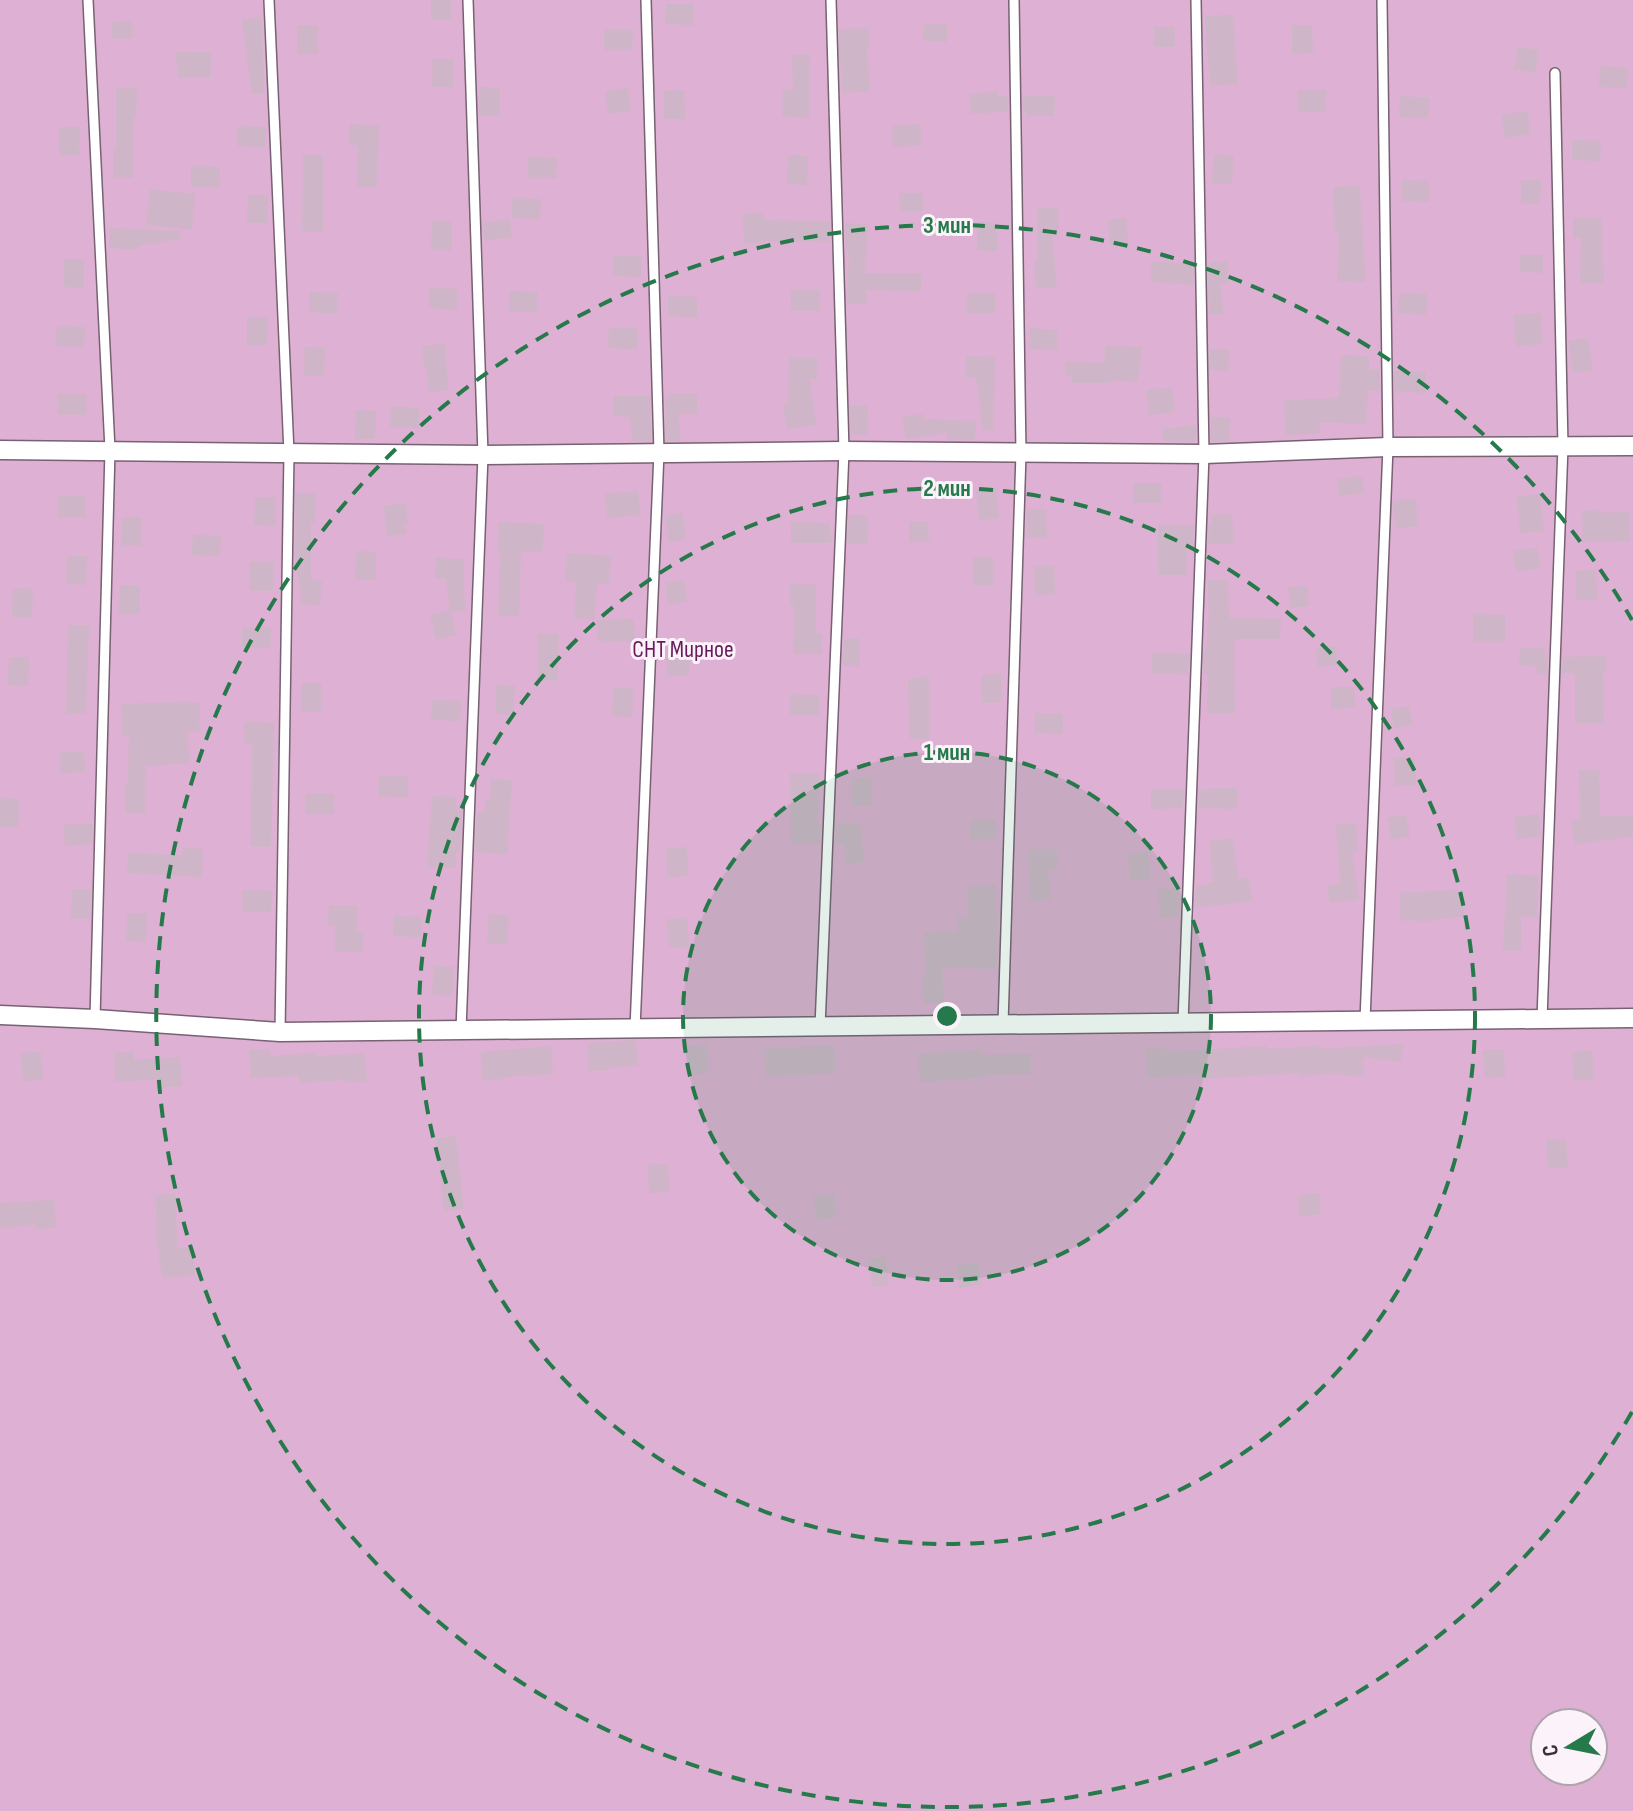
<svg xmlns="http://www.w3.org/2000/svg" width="1633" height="1811" viewBox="0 0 1633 1811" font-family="'Sofia Sans Condensed',sans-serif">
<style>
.green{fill:#deb0d3;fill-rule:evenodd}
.building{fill:#ceb6c8}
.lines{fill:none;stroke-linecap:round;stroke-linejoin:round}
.service-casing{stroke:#776172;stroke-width:12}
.minor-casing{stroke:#776172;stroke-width:21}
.service{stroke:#fff;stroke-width:9}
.minor{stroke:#fff;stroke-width:18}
.ring{fill:none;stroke:#26794b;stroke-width:4;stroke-dasharray:14 10}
.labels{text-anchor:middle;stroke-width:6;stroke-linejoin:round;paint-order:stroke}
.park-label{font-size:24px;fill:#671b5c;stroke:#fcf2f9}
.centre{fill:#26794b;stroke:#fcf2f9;stroke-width:4}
.ring-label{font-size:24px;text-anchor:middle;font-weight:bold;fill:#26794b;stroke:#fcf2f9;stroke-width:6;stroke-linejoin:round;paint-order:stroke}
</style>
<rect width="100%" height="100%" fill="#f8dff2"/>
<!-- green -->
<path class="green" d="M0,0h1633v1811h-1633zM1545,1723h48v48h-48z"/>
<!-- building -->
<path class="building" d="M431,0h20v20h-20z
M666,4h28v21l-29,-1z
M1233,15l5,69 -28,1 -5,-69z
M262,17l2,76 -12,1 -10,-74z
M132,21l1,17 -20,1 -1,-17z
M924,24h23v18l-24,-1z
M297,25h21v29h-21z
M1292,25h20l1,28 -21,1z
M868,27l2,21h-3l3,43 -28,2 -3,-63z
M1154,27h21v20h-21z
M604,30h29l-1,20h-28z
M1518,47l21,3 -4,23 -21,-4z
M176,52h35v25h-33z
M810,54l-1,64 -27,-2 1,-26h10l-1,-35z
M433,59h20v28h-21z
M1600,66l28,2 -1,20 -28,-1z
M480,87l20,1v28h-21z
M116,88h21l-1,29h-2l-1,61h-20v-29l3,1z
M628,88l3,23 -23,3 -3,-23z
M684,90l1,29h-21v-28z
M1326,90v21l-28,1 -1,-21z
M997,92l1,4h10v15l-37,3 -2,-20z
M1023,96h32l-1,20h-28v-6h-3z
M1400,96l29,2 -1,20 -29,-1z
M1527,111l4,23 -26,4 -4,-23z
M350,124l29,2 -2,61h-20l1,-42h-9z
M920,124l2,21 -29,2 -1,-21z
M238,126l28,1 -1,20 -28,-1z
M59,127h21l-1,28h-20z
M1572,140l29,1 -1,20 -28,-1z
M1214,154l20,2 -2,28 -20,-1z
M303,155h20v77l-21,-1z
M788,155l20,1 -1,29 -20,-1z
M528,157l29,1 -1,20h-28z
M191,166l29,1 -1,20h-28z
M1402,180l28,1 -1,21 -28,-1z
M1521,180h20l-1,24 -19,-1z
M1360,186l4,76h2l-1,20 -28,-1 2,-48h-4l-2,-46z
M150,189l45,5 -3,35 -46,-4z
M899,193h24v18h-23z
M248,195h20v28h-21z
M512,198l29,1 -1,20 -28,-1z
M1038,208h20v28h-6l5,51 -21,2 -2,-28h4z
M763,213l1,7 66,2v20l-50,-1 -36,2 -1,-29z
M1126,218l2,25 -18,2 -2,-25z
M1573,218h29v47h2v18h-24l1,-45h-8z
M510,219l2,18 -27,4 -2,-18z
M432,221l20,1v28h-21z
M977,222l20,1 1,28h-21z
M845,223l23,1 -3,49h56v18l-54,-1v14l-20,-1 2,-52h-3z
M110,228l70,3 1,8 -43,7v4l-29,-2z
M1520,255h23v18l-23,-1z
M613,256h29l-1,21 -28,-1z
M64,259h20v29l-20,-1z
M1152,261l41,3 1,21 -44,-3z
M1211,262h17l-1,21 -7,-1 4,32 -15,1 -1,-50 2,1z
M430,288l28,1 -1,21 -28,-2z
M791,290h29l-1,21 -28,-1z
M509,291l29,1 -1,20h-28z
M310,292l28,1 -1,21 -28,-2z
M967,293h28v20h-29z
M1399,293l28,1 -1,21 -28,-2z
M668,296l29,1v20l-29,-1z
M1541,313l2,31 -27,2 -2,-31z
M247,317h21l-1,28h-20z
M57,326l28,1 -1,20 -28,-1z
M609,328h28v21l-29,-1z
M1030,328l28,2 -1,20 -28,-1z
M1588,338l5,32 -20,3 -5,-32z
M445,344l3,46 -19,2 -2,-25h-3l-2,-21z
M1106,346l36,1 -4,35 -27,-2v3h-39v-7l-7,-1 1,-13 38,1z
M305,347l20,1 -1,28h-20z
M1210,349l19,1 -1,21 -18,-1z
M1341,355l28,1v14h10l1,21 -12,-1 -2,34 -47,-2 1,11 -34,2 -2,-35 55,-2z
M966,356l29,1 -2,73h-10l-7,-53h-10z
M789,358h29l-1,21h-7l6,46 -29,4 -4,-24 5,-1z
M1394,371l32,1 -1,21 -30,-2z
M1172,387l3,25 -26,3 -3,-25z
M669,393l28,1v20h-18l1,27h-14l-1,-44h4z
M58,394l29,1 -1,20 -28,-1z
M614,396h36l1,45h-19l-2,-24 -17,-1z
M850,405l18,1 -1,29 -16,-1z
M391,406l28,2v20l-29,-1z
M356,410l20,1 -1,28h-20z
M923,414l1,5 52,2 -1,19h-28v-7l-41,6 -4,-22z
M1211,417h19v24l-19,1z
M1196,425v17h-32l-2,-13z
M1362,476l2,17 -25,3 -2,-17z
M1133,483h29l-1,20h-28z
M996,489l3,29 -20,2 -3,-29z
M638,491l3,24 -34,3 -2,-24z
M296,493h20l-1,29h-4v58l11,1 -2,24 -20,-1 1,-10 -6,-37z
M1540,494l4,37 -24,2 -3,-37z
M58,496h28v21h-29z
M255,497h21l-1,29 -21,-1z
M1409,499l7,1 2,26 -22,2 -1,-10 -2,1v-18z
M406,503l2,21h-4l2,10 -19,2 -3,-30z
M1027,509h19l1,28 -20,1z
M1602,510v3l28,-1v29l-47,1 -1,-31z
M682,513l4,26 -17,3 -4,-26z
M1232,514l2,29 -26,1 1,-19h3v-10z
M849,515h18l1,29h-20z
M122,517h20v29l-21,-1z
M928,521l1,21h-20v-20z
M499,522l46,2 -3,28 -21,-1 -2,65h-21l2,-65 -3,-1z
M791,522l38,1 3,20h-41z
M1158,525h36l-1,19 -6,1v30h-29z
M193,535l28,1 -1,20 -28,-1z
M1537,547l3,21 -24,4 -3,-21z
M356,551l20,1v28h-21z
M567,553l44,3 -2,28 -12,-1 -3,37 -20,-2 2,-36h-11z
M67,556h20l-1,29 -20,-1z
M973,557h20l1,28 -20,1z
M436,558l28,1 -1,26 3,25 -15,2 5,23 -20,4 -6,-24 20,-5 -4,-31 -11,-1z
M250,562h24l-1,29 -24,-1z
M1034,566h20l1,28 -20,1z
M1596,570l1,29 -21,1v-29z
M684,580l3,22 -20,2 -1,-21z
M1208,580h20l1,38 52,1 -1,20h-45l-1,2 1,72h-28l1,-39h-5l1,-20 3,-7v-27h2z
M790,584l26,1v49h6v20h-29l1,-49h-4z
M120,585l20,1v28h-21z
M1307,586l2,20 -19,2 -2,-21z
M13,588l20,1 -1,28h-20z
M1473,614l32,1v27h-32z
M634,619l1,22 -37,1 -1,-22z
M68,625l21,1 -3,87h-20z
M242,627l29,1 -1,20 -28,-1z
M538,634h21l-2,47 -20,-1z
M859,638l1,28h-17l1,-27z
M1336,646l2,18 -20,3 -2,-18z
M667,647h22v29h-22z
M1520,648h24l1,9h3l-1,17h-10l-1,-8 -17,-1z
M1152,653l37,1 -1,20 -36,-1z
M1606,656l1,16h-4l1,51h-29v-46l-1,-4h-12l1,-16z
M9,657h20l-1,29 -20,-1z
M1001,674l1,28 -20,1 -1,-28z
M929,676l1,63h-20l-2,-60z
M301,683h21l-1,29 -20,-1z
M496,685l19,1 -2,29 -17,-1z
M614,687l20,2 -2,28 -20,-1z
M1331,687h23l1,21 -24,1z
M790,694l29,1v20h-29z
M432,700l29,1 -1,20 -29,-1z
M180,702l20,1 -1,29 -12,-1 3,32 -44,3 -1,47h-20v-29h3l1,-48h-7l-1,-32z
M1409,706l3,19 -18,3 -3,-19z
M1035,713l28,1v20l-28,-1z
M245,722l29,1 -3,124 -20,-1 1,-103h-8z
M83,751l3,20 -25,3 -2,-21z
M1414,757l2,28 -21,1 -1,-28z
M1579,770h20l1,46h33v20l-58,9 -4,-24 9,-2z
M790,773h29l-1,51h3l-1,20h-29z
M379,776h29l-1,21 -29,-1z
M872,777v29h-20l-1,-28z
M491,779l21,1 -5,74 -32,-2 2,-40h8l1,-13h4z
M1209,788h28v21l-39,-1 1,-18h10z
M1151,789h33l-1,19 -32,1z
M306,793l28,1v20l-29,-1z
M432,796l24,1v13l6,1 -2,40h-4l-1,17 -28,-1z
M0,798l19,1 -1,28h-18z
M1539,814l2,22 -24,3 -3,-22z
M1406,815l4,21 -19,4 -4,-22z
M971,819h25v20h-26z
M1356,823l2,29h-6l7,47 -29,4 -3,-17 13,-2 -4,-59z
M93,824l-1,20 -27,2 -1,-21z
M836,824h24l5,38 -18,3 -3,-20 -9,-1z
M1233,838l5,41 11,-2 3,24 -57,7 1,-22 12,-1v-2l5,-1 -4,-41z
M687,847l1,29 -20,1 -2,-29z
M183,848l20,1 -1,28 -75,-4 1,-20 54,2z
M1028,849h29v20h-9l3,30 -21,2z
M1148,852l2,28 -20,1 -2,-28z
M1507,874l32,2 -2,41 -16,-1v34l-18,1z
M968,885h28v26h2l-1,58 -55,-1 2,35 -20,1 -2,-28h4l-2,-43 34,-2 -1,-14h10z
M1180,888l-1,28 -19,2 -2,-29z
M72,889l19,1 -1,29 -19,-1z
M243,890l29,1 -1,21 -29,-1z
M1463,890l1,26 -45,6v-2l-18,1 -2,-28z
M329,905l28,1v26h6l-1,20 -28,-1 1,-26h-7z
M127,913h20l-1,29 -20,-1z
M489,914l20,2 -2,28 -20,-1z
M394,916l28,1 -1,20 -28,-1z
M687,918l2,29 -20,1 -2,-29z
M434,966l20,1 -2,29 -20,-2z
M636,1040l2,26 -29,1v3l-20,1 -2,-28z
M1403,1044l-2,18 -38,-5 1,18 -21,1v-3l-43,3v-3l-99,6 -1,-4 -53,3 -1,-29 20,-1v4l101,-6v3l52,-3v3z
M707,1045l2,28 -21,2 -1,-29z
M834,1045l2,28 -70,4 -2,-28z
M551,1046l2,28 -50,3v2l-21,2 -1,-29z
M270,1049v7l47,-3v3l48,-3 2,28 -21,2v-3l-47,3 -1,-7 -47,2 -2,-28z
M1504,1049l1,28 -20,1 -2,-28z
M981,1050v5l50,-1v20l-48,1v3l-63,4 -2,-28z
M1592,1051l2,28 -20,1 -2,-28z
M41,1052l2,28 -20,1 -2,-28z
M134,1052v8l46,-3 2,29 -20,1 -1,-8 -46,3 -1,-29z
M456,1136l8,72 -20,3 -8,-72z
M1566,1139l2,28 -20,1 -2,-28z
M668,1164l1,28 -20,1 -1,-28z
M1319,1193l2,21 -21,3 -3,-21z
M175,1194l3,54 15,-1 2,29 -33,1 -7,-48 2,-1 -2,-33z
M834,1194l3,23 -20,3 -4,-23z
M54,1200l2,28 -21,1v-5l-35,5v-26z
M885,1257l4,28 -17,2 -3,-28z
M978,1263l3,22 -22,3 -2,-23z"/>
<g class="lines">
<defs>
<path id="service" d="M88,0l22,450 -15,569
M269,0l20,453 -9,579
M1542,1019l21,-573 -8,-373
M1365,1021l23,-574 -6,-447
M1183,1023l21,-569 -8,-454
M1003,1024l18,-571 -7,-453
M820,1027l24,-576 -13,-451
M635,1029l24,-577 -13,-452
M461,1030l22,-575 -15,-455"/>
<path id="minor" d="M0,450l483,5 361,-4 360,3 184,-7 245,-1
M0,1015l95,4 185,13 1353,-14"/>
</defs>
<!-- service casing -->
<use href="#service" class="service-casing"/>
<!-- minor casing -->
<use href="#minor" class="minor-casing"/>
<!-- service -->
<use href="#service" class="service"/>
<!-- minor -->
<use href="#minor" class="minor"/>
</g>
<!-- distance rings -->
<circle cx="947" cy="1016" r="264" fill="#26794b" fill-opacity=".12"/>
<g class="ring">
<circle cx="947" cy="1016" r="264"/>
<circle cx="947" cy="1016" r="528"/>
<path d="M1632 1412A791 791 0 1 1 1632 620"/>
</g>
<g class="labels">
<!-- park labels -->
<g class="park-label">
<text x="683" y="657">СНТ Мирное</text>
</g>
</g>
<circle cx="947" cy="1016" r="12" class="centre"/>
<g class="ring-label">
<text x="947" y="233">3 мин</text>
<text x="947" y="496">2 мин</text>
<text x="947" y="760">1 мин</text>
</g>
<!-- north arrow -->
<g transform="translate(1569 1747) rotate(260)"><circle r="38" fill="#fcf2f9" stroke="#aea5ac" stroke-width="2"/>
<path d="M0-6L14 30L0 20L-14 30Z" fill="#26794b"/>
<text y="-12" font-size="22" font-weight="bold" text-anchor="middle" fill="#3a3138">С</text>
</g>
</svg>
